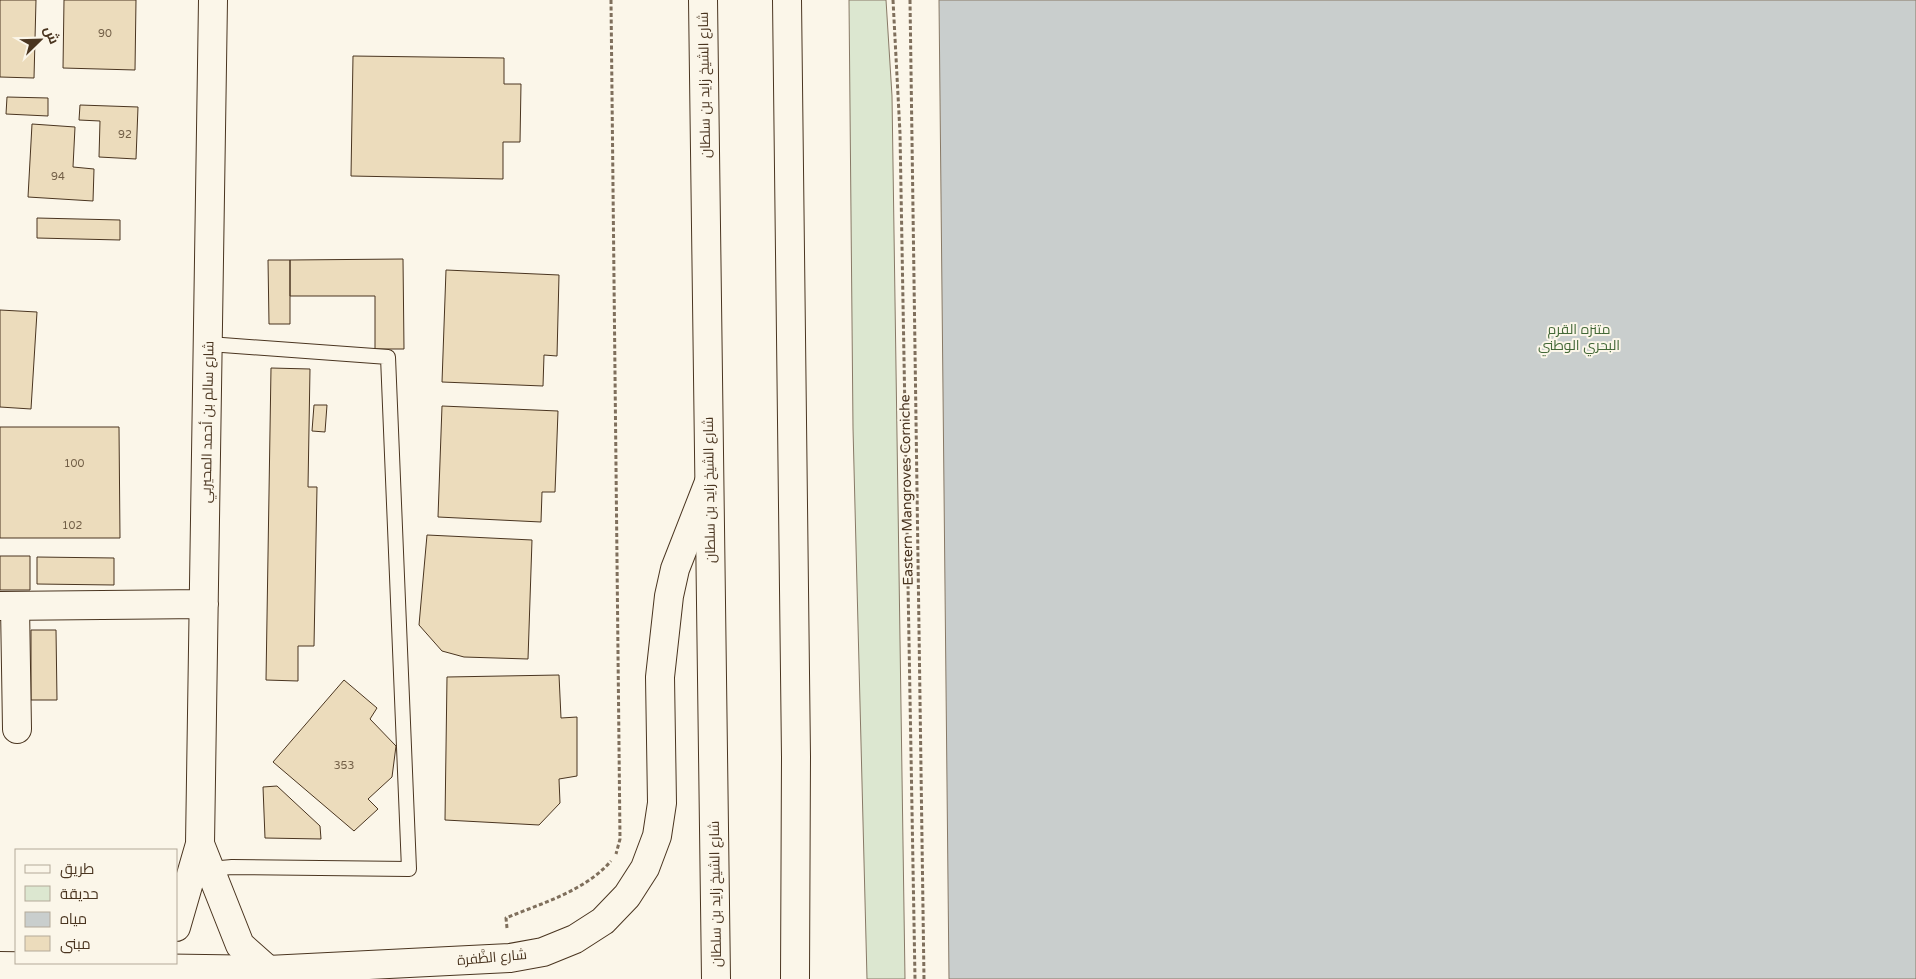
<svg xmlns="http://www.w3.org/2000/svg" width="1916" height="979" viewBox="0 0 1916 979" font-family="'Varela Round',Cairo,sans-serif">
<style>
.green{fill:#dce7d0;stroke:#887966}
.water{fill:#c9cecd;stroke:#887966}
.building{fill:#ecdcbc;stroke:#4a3520}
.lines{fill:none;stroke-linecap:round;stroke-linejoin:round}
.lane-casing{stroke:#4a3520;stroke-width:16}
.street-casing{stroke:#4a3520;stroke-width:30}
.secondary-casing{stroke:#4a3520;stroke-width:30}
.highway-casing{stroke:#4a3520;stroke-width:30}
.path{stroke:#7f6f5c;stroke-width:3;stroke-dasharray:4 2.5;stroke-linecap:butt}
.lane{stroke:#fbf6e9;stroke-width:14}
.street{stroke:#fbf6e9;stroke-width:28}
.secondary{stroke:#fbf6e9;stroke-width:28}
.highway{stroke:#fbf6e9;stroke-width:28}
.labels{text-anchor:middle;stroke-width:4;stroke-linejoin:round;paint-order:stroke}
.number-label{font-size:11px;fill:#725f47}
.street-label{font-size:14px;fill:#4a3520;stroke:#fbf6e9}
.park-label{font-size:14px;fill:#436837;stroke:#fbf6e9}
</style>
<rect width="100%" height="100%" fill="#fbf6e9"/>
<!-- green -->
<path class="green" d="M849,0h37l6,96 13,883h-38l-14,-551z"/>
<!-- water -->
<path class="water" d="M939,0h977v979h-967z"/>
<!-- building -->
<path class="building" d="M0,0h36l-2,78 -34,-1z
M64,0h72l-1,70 -72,-2z
M353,56l151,2v26h17l-1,58h-17v37l-152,-3z
M7,97l41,1v18l-42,-2z
M80,105l58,2 -2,52 -37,-2 1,-36 -21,-1z
M32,124l43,3 -2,40 21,2 -1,32 -65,-4z
M37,218l83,2v20l-83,-2z
M403,259l1,90h-29v-53h-85v-36z
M268,260h22v64h-21z
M446,270l113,5 -2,81 -13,-1 -1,31 -101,-4z
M0,310l37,2 -6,97 -31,-2z
M271,368l39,1 -2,118h9l-3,159h-16v35l-32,-1z
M314,405h13l-2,27 -13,-1z
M442,406l116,5 -3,81h-13l-1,30 -103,-5z
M0,427h119l1,111h-120z
M427,535l105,5 -4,119 -64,-2 -22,-6 -23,-26z
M0,556h30v34h-30z
M37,557l77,1v27l-77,-1z
M31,630h25l1,70h-26z
M559,675l2,43 16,-1v59l-18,3 1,24 -21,22 -94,-5 2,-143z
M344,680l33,28 -7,11 26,27 -4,31 -24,22 10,10 -24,22 -81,-69z
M277,786l43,40 1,13 -56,-1 -2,-51z"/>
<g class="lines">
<defs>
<path id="lane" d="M209,344l179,13 21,512 -177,-2 -22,2"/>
<path id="street" d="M0,606l204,-2
M15,606l2,123
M200,844l40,101 28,25
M176,927l24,-83 13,-844"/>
<path id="secondary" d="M0,966l268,4 242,-12 33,-6 32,-13 28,-18 24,-25 18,-28 12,-32 5,-33 -2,-126 9,-81 6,-27 34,-87"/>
<path id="highway" d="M703,0l13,979
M787,0l9,757 -1,222"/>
</defs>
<!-- lane casing -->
<use href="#lane" class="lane-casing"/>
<!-- street casing -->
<use href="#street" class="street-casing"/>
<!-- secondary casing -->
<use href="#secondary" class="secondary-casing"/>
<!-- highway casing -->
<use href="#highway" class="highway-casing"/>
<!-- path -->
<path class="path" d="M611,0l9,839 -4,15
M893,0l7,133 15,846
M910,0l14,979
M507,928l-1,-10c36,-15 79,-27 105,-57"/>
<!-- lane -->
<use href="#lane" class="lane"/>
<!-- street -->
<use href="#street" class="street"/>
<!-- secondary -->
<use href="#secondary" class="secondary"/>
<!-- highway -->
<use href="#highway" class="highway"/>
</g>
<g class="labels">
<!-- number labels -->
<g class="number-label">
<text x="105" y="37">90</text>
<text x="125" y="138">92</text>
<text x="58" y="180">94</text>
<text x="74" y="467">100</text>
<text x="72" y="529">102</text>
<text x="344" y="769">353</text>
</g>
<!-- street labels -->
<g class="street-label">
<text transform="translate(704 85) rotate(-91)" y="5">شارع الشيخ زايد بن سلطان</text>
<text transform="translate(207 422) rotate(-89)" y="5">شارع سالم بن أحمد المحيربي</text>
<text transform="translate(709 490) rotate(-91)" y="5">شارع الشيخ زايد بن سلطان</text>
<text transform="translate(906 490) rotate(-91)" y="5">Eastern Mangroves Corniche</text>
<text transform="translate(715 894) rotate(-91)" y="5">شارع الشيخ زايد بن سلطان</text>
<text transform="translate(492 957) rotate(-5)" y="5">شارع الظَّفرة</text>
</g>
<!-- park labels -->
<g class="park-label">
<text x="1579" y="334">متنزه القرم<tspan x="1579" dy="16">البحري الوطني</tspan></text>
</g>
</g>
<!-- legend -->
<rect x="15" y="849" width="162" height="115" fill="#fbf6e9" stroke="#b4a999"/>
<rect x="25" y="865" width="25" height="8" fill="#fbf6e9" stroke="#b4a999"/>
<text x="60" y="874" font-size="15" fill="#4a3520">طريق</text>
<rect x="25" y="886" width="25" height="15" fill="#dce7d0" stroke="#b4a999"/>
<text x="60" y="899" font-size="15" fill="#4a3520">حديقة</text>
<rect x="25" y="912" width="25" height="15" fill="#c9cecd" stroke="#b4a999"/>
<text x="60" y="924" font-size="15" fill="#4a3520">مياه</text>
<rect x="25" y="936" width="25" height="15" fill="#ecdcbc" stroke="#b4a999"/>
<text x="60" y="949" font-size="15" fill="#4a3520">مبنى</text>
<!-- north arrow -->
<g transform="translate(40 40) rotate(67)" stroke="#fbf6e9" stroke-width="4" paint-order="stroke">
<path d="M0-4L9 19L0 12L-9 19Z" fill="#4a3520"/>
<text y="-8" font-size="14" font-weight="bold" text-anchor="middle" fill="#4a3520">ش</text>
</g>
</svg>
